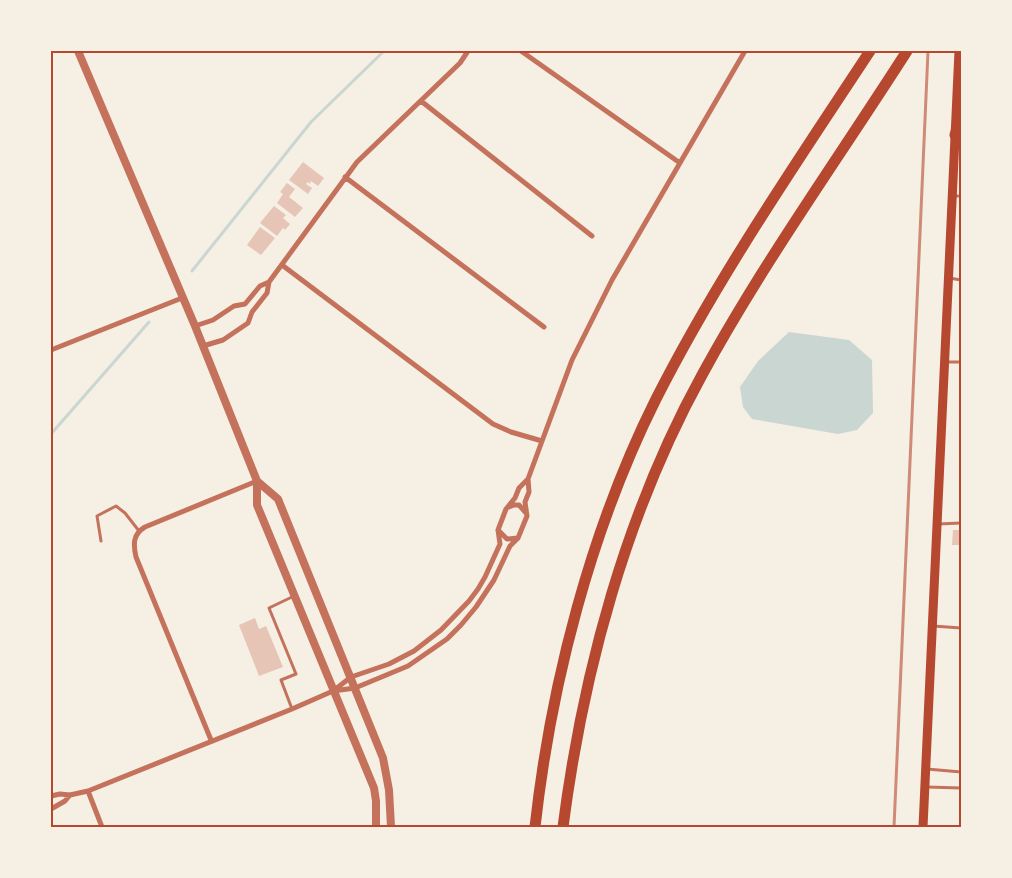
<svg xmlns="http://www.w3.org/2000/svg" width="1012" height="878" viewBox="0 0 1012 878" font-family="'Space Grotesk',sans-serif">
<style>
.water{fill:#c9d6d2}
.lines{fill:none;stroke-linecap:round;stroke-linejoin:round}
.stream{stroke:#c9d6d2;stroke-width:3}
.building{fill:#e6c5b7}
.service{stroke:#c5725c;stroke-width:3}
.minor{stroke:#c5725c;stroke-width:5}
.tertiary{stroke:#c5725c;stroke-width:8}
.secondary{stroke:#b5482f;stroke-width:9}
.motorway{stroke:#b5482f;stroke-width:11}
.rail{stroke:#cf8b77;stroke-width:3}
.neatline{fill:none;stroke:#b5482f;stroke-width:2}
</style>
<rect width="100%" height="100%" fill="#f6efe4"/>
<!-- water -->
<path class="water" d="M789,332l60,8 23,20 1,53 -16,17 -19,4 -86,-15 -9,-12 -3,-20 18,-26z"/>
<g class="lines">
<!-- stream -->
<path class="stream" d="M192,271l119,-149 73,-71
M51,434l98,-112"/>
</g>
<!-- building -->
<path class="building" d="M303,162l21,16 -6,8 -7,-5 -1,3 -2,-2 -2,2 6,4 -4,6 -19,-14z
M287,183l8,6 -6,8 14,11 -8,9 -18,-14 6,-9 -3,-2z
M274,206l12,9 -3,3 7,6 -5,6 -2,-2 -6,8 -17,-13z
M260,227l15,11 -14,17 -14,-10z
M953,530h8v15h-9z
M255,618l4,11 7,-3 17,41 -24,9 -20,-51z"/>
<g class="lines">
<!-- service -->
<path class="service" d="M953,196h8
M949,278l12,2
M945,362h16
M938,524l23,-1
M101,541l-4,-25 19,-10 9,7 14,18
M933,626l28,2
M292,709l-11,-29 15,-6 -27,-66 25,-12
M927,769l34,3
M926,787l35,1"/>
<!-- minor -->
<path class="minor" d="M521,51l159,112
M421,101l171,135
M345,177l199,150
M282,265l211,159 18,8 31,9
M195,326l18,-6 21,-14 11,-2 15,-18 9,-4
M203,346l20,-6 25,-17 4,-11 15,-19 2,-11 88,-120 103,-99 8,-12
M51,350l131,-52
M509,507l5,-2h5l7,8
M498,530l9,9 11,-1
M333,691l22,-3 53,-22 39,-27 14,-14 15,-18 18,-27 16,-34 8,-8 9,-22 -2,-14 4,-10 -1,-13 44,-119 40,-80 133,-229
M211,740l-75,-183c-3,-13 -3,-23 9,-30l112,-46
M88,791l14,36
M51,796l9,-2 10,1 18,-4 204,-82 41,-18 18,-14 38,-13 25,-13 27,-21 28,-29 9,-12 7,-12 15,-33 -2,-14 8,-21 9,-11 4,-10 9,-9
M51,809l14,-8 5,-6"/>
<!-- tertiary -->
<path class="tertiary" d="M78,51l117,275 62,155v24l117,283 2,13v26
M257,481l21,18 105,259 6,32 2,37"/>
<!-- secondary -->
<path class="secondary" d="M923,827l36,-776"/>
<!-- motorway -->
<path class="motorway" d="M955,135l6,-19
M535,827c16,-144 56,-298 121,-428 62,-122 139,-234 214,-348
M563,827c20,-155 63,-314 139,-452 61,-112 136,-216 205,-324"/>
<!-- rail -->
<path class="rail" d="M894,827l34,-776"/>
</g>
<!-- border -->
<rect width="1012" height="878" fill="none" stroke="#f6efe4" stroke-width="105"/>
<rect x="52" y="52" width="908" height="774" class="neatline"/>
</svg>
